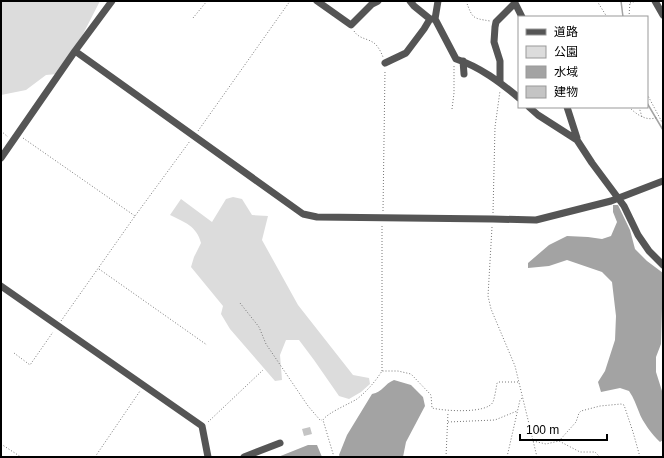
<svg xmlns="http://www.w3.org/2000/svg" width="664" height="458" viewBox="0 0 664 458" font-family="Helvetica,'Noto Sans JP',sans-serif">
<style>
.green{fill:#dcdcdc}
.water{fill:#a3a3a3}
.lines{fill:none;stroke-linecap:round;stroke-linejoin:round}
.stream{stroke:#a3a3a3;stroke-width:1.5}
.building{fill:#c4c4c4}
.path{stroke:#777;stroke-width:1;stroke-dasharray:1 2;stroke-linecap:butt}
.minor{stroke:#555;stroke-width:7}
</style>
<rect width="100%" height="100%" fill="#fff"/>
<!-- green -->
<path class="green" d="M1,1h99l-18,35 -25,38 -11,1 -20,15 -25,5z
M233,197l9,2 10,16 16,1 -6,24 36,65 55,70 16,3 1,6 -9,8 -12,7 -10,-3 -25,-36 -15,-20h-13l-6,15 2,25 -7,1 -45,-52 -9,-15 2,-8 -32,-39 3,-10 7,-14c-4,-17 -17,-21 -31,-28l11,-16 31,23 14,-23z"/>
<!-- water -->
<path class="water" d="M613,205h5l12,25 5,19 12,12 16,12 -2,71 -5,13v15l6,19 1,49 -3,2c-7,-6 -18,-21 -21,-30 -3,-7 -5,-14 -10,-21l-9,-3 -19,4 -3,-10 7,-11 10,-31 1,-24 -4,-34 -10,-10 -35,-12 -18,6 -21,2v-5l21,-18 18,-9 21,1 14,2 9,-3 6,-14 -4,-10z
M394,380l17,5 12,12 2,9 -19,36 -3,15h-63l-1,-2 8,-20 25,-41c11,-2 12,-10 22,-14z
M308,445h9l5,12h-44z"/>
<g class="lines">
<!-- stream -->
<path class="stream" d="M621,1l2,16
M647,103l16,27"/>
</g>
<!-- building -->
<path class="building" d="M310,427l2,7 -8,2 -2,-7z"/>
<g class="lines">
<!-- path -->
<path class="path" d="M466,1c7,18 6,17 24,20
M597,1l10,16
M630,3l6,-2
M629,17l1,-16
M193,18l14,-17
M354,31c5,8 13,7 20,12 4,3 7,9 9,14
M647,94l16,30
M629,107c8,8 18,15 29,10
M639,107l3,10
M452,109l2,-16v-28
M1,131l7,6
M198,131l92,-130
M23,138l112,78
M383,211l2,-141
M493,213l2,-86 5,-36
M492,227l-4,69 3,13 24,57 22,91
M99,269l108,76
M240,303l19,24 7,17 42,62 12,14h2
M61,321l74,-105 55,-75
M14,353l16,12 23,-33
M382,371v-147
M208,422l55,-52
M448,422l47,-2 22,-9
M533,441l13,3 13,-3 21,11h15l5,5
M559,441l17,-19 3,-9 2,-2 19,-5 21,-2 3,1 9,27 7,25
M1,444l20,13
M95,457l45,-66
M334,457l-11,-37c4,-7 26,-16 34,-21 10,-8 18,-17 25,-28h16l13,3 20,21 1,13c12,3 55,6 61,-6 2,-6 3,-13 4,-19l2,-1h19
M446,457l2,-45
M507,457l13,-57 2,-2"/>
<!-- minor -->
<path class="minor" d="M317,1l34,24 21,-21 6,-3
M410,1l4,5 16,13h5
M438,1l-3,18 21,40c24,8 44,23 63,39
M514,1l8,16
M655,1l8,14
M75,51l228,163 14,3 176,2 43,1 75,-19 52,-20
M463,61l1,13
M385,63l21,-10 18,-24 6,-10
M500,82v-21l-6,-19 1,-15 1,-5 19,-19
M529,107l9,8 39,25 15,23 32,43 14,29 11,16 14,14
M567,107l10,31 -1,1
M1,158l74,-107 37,-50
M1,286l201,140 6,31
M244,457l36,-14"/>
</g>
<!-- border -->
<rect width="664" height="458" fill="none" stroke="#000000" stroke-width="4"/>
<!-- legend -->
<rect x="518" y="16" width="130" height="92" fill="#ffffff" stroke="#999999"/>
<rect x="526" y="29" width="20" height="6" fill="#555555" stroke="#999999"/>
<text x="554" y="36" font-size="12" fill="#000000">道路</text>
<rect x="526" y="46" width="20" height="12" fill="#dcdcdc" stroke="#999999"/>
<text x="554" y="56" font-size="12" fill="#000000">公園</text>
<rect x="526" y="66" width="20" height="12" fill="#a3a3a3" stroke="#999999"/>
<text x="554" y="76" font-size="12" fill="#000000">水域</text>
<rect x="526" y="86" width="20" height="12" fill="#c4c4c4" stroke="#999999"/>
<text x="554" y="96" font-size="12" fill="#000000">建物</text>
<!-- scale -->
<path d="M520 434v6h87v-6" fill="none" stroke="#000000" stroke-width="2"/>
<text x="526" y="434" font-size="12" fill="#000000" stroke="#ffffff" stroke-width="3" paint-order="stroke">100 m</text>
</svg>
